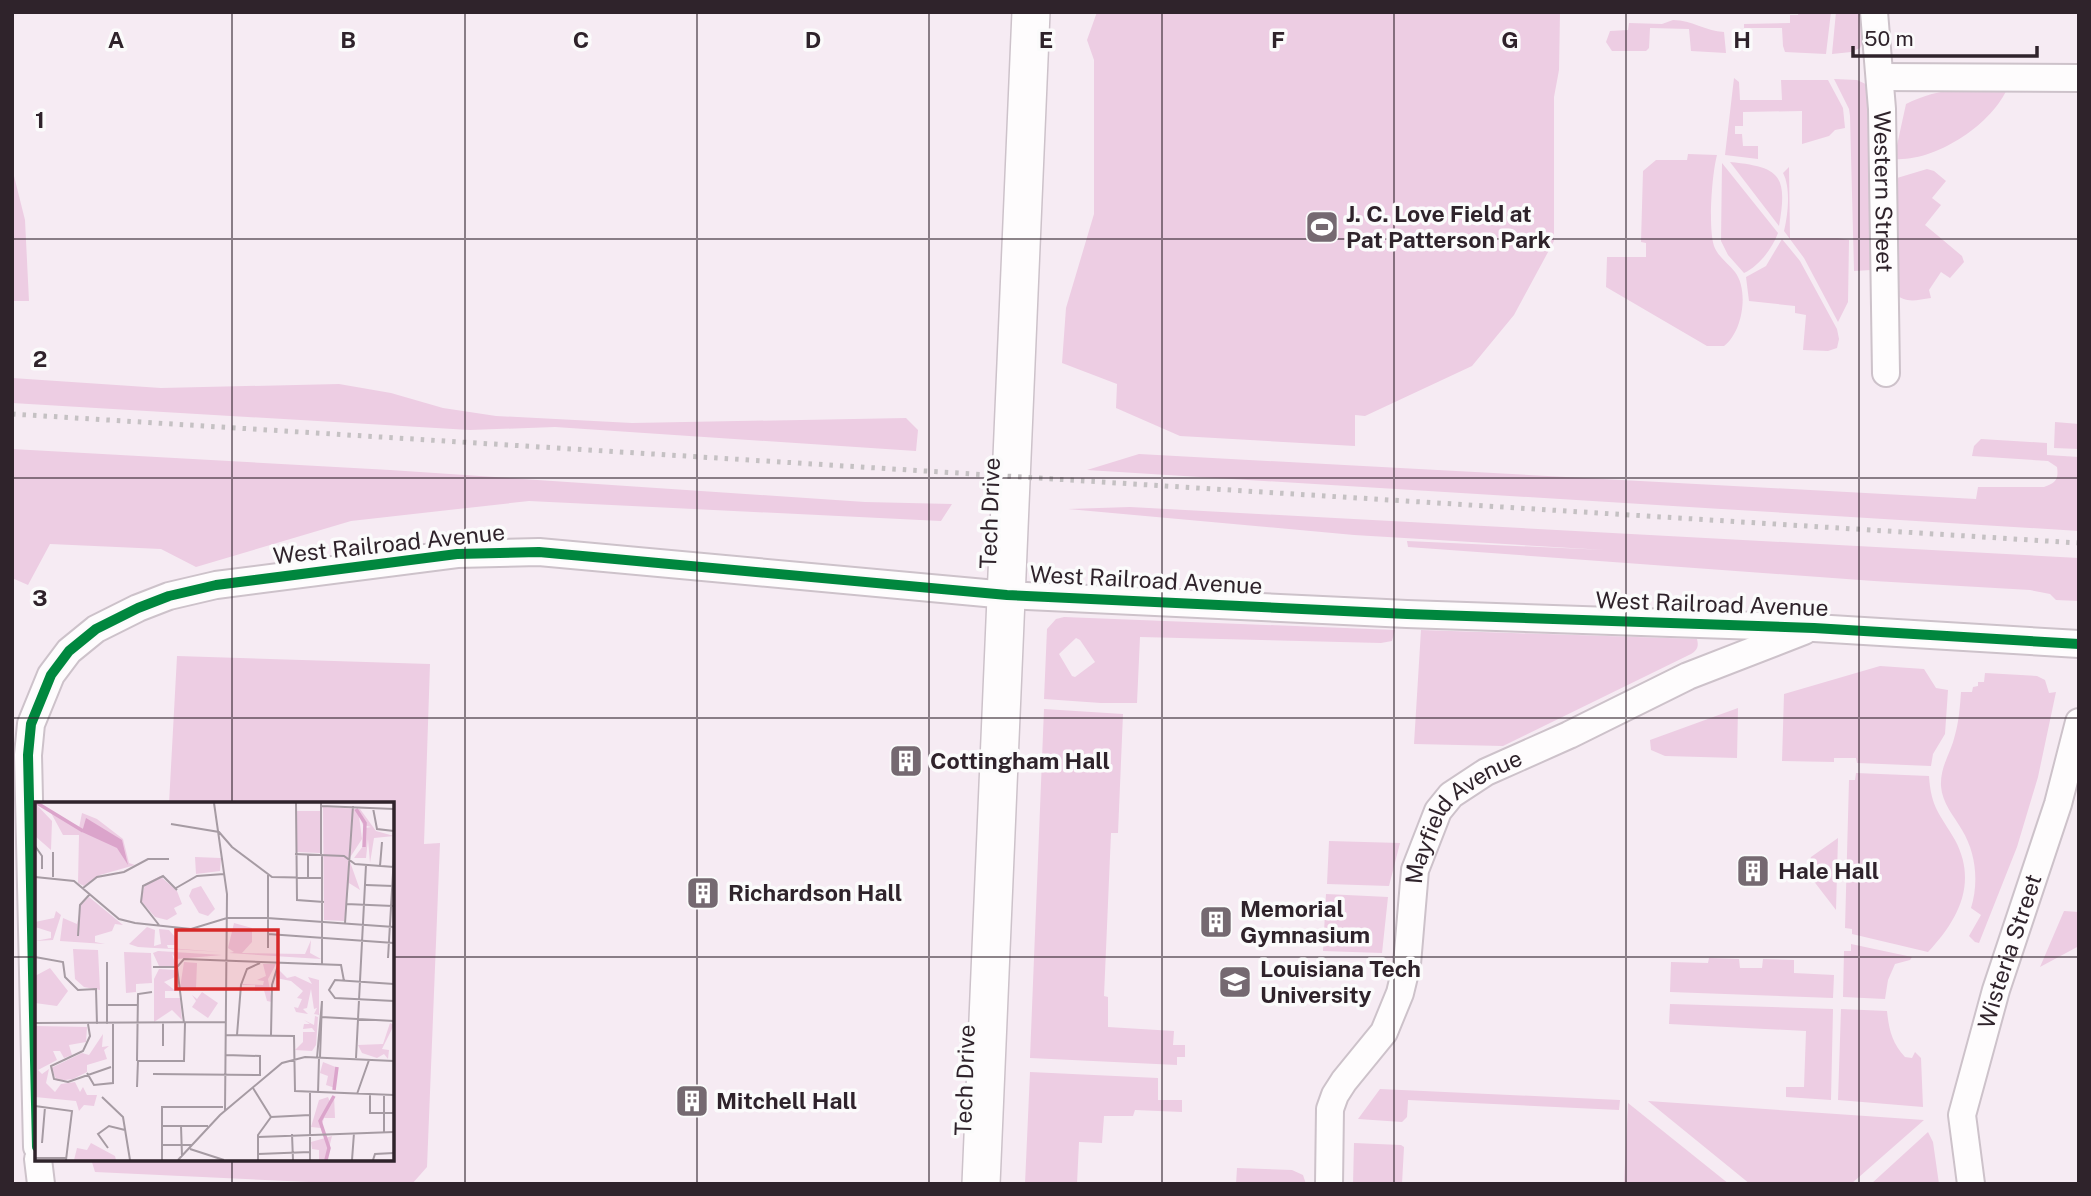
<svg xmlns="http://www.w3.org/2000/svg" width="2091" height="1196" viewBox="0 0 2091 1196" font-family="'Public Sans',sans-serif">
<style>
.green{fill:#edcde3;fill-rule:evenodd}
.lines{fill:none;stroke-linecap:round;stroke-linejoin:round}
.street-casing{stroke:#cdc2ca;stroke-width:30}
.secondary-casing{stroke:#cdc2ca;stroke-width:40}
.street{stroke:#fefcfd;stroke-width:26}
.secondary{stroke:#fefcfd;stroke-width:37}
.rail{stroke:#c5c1c3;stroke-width:5;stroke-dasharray:3.5 7;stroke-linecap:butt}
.cycleway-casing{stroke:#fbfbfb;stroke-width:15}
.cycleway{stroke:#00873e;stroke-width:10}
.grid{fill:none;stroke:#2f232b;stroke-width:2;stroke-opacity:0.55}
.labels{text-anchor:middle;stroke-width:7;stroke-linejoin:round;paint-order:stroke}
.street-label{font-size:23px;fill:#2f232b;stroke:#fbfbfb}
.poi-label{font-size:23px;font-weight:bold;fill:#2f232b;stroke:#fbfbfb;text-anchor:start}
.inset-river{fill:none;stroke:#dba4cb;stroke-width:3.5}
.inset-road{fill:none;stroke:#a69ba3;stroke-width:2}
.view{fill:#d62828;fill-opacity:0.15;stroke:#d62828;stroke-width:3.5}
.inset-edge{fill:none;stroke:#2f232b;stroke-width:3.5}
.grid-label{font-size:23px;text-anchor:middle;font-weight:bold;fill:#2f232b;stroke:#fbfbfb;stroke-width:7;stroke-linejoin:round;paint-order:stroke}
</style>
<rect width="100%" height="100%" fill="#f6ebf3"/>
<!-- green -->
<path class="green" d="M1097,12h463l-1,58 -5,27v144l-40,74 -42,51 -107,50 -10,-1v31l-175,-10 -64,-28 1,-24 -55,-21 4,-55 28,-94v-154l-7,-20z
M1799,12h32l-5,42 -41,-2 -2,-6 -1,-18h-38v-4l46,-1v-8h8z
M1836,12h28l1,27 -5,9 -9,4 -19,2z
M1673,20c19,0 32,11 51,12l2,21 -35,-2 -2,-22 -39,-1 -1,20 -3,3h-34l-6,-9 4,-11 18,-1 1,-7 33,1z
M1734,78l5,4 1,18h42l-1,-20h47l15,28 2,20 -10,2 -6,6 -27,8v-33l-59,1v14h-8v8h7l1,12h15v13l-33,-4z
M1834,79l23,1 15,7 -1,183 -17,1 -4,-155 -1,-7z
M2008,87c-16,38 -73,75 -114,72l12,-55c34,-17 65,-16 102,-17z
M1688,154l29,1c-5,19 -9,72 -3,91 4,11 14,17 21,26 14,18 8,60 -11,74h-17l-101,-59 1,-30h39v-14l-5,-1 2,-71 13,-11h31z
M1730,162c50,5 58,13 49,64z
M1722,163l56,70c-6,16 -19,33 -34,40l-16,-18 -7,-14z
M1789,167l1,71h48l11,2 -1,62 -10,20 -34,-64 -20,-27c4,-16 7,-43 -1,-58z
M12,168l13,52 4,81h-17z
M1927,169l7,2 12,10 -14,17 9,7 -16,20 37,31 2,6 -14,16 -9,-6 -12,18 2,8c-15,2 -25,6 -37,-5l3,-115z
M1782,239l18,22 37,68 2,10 -2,9 -9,3 -25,-1 3,-35 -11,-2v-7l-46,-5 -3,-24 20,-11z
M12,378l149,10 178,-4 52,9 52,15 53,8 136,7 274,-5 12,12 -2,21 -361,-24 -85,3 -458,-27z
M2055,422l24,2v25l-25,-1z
M1981,439l66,4v12l32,2v74l-992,-61 52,-16 837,45 2,-12h66c11,-4 15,-7 13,-20l-9,-6 -76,-5 2,-10z
M12,449l378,21 475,32 87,2 -11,17 -412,-20 -178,20 -155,46 -35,-18 -111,-5 -22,41 -16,-7z
M1130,507l949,51v43l-23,-1 -6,-6 -20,-4 -156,-9 -466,-34 -1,-6 198,9 -251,-15 -286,-26z
M1064,617l331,13 -3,11 -11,2 -241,-6 -3,66h-36l-57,-4 3,-70 9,-10zM1076,638l4,2 15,22 -20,15 -3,-1 -13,-22z
M1421,630l276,9c2,8 0,11 -6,15l-188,92 -89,-2z
M177,656l253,8 -6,180 16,-1 -13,324 -15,17h-59l-258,-12 -4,-13h301v-355h-223z
M1880,666l44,3 12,19 12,2 -3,44 -12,20 -2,12 -74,-3 -1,-5h-22v4l-52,-1 2,-67z
M1985,673l52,3 8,4 4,13 7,-1 -18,85 -21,70 -38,96 -4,-1 -6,-6 12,-21 -10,-7c8,-26 5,-55 -9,-78 -8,-14 -20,-27 -21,-44 -1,-20 10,-33 14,-51 4,-14 5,-29 6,-43h11l1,-5 5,-1v-4h6z
M1738,708l-1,50 -72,-2 -14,-6 -1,-10z
M1044,709l79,5 -5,119h-7l-7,163 4,1v30l66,4 -1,14h12v12h-8v8l-147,-7z
M1856,773l73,3c2,32 11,38 26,64 23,43 3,80 -27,112l-76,-18v-5l-7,-1 4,-148h6z
M1838,838l-2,72 -30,-39 5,-14z
M1329,841l71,2 -11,43 -62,-2z
M1326,894l62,3 -6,56 -59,-2z
M2064,911l15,1v34l-39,21z
M1851,944l61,13 -2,3 -15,4 -7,16 -3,19 -42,-2 1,-46h7z
M1709,958l30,1 1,9h22l1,-9 31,1v13l40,2 -1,23 -163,-6 1,-30 37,1z
M1670,1004l163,5 -2,91 -45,-3v-10h18l2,-56 -137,-7z
M1841,1009l46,2c2,19 5,32 18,46l7,1 3,-6 6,6 2,49 -85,-7z
M1030,1072l128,6v22h24v12l-47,-2 -2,6h-29l-2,27 -23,-1 -2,42h-52z
M1380,1089l240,11 -1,10 -211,-10 -1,17 -5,5 -44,-3z
M1648,1101l276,19 -73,64h-101z
M1628,1103l101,81h-105z
M1928,1132l5,10 6,42h-68z
M1354,1143l47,2 3,2 -2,37h-49z
M1237,1168l55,2 11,5 3,9h-70z"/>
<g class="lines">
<defs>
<g id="street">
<path id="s1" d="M1874,12l8,97 4,264"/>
<path d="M1880,77l199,1"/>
<path d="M37,1147l-9,-392 3,-31 20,-49 18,-24 27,-22 42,-21 31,-12 47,-11 241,-31 82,-2 468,43 400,19 407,14 265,16"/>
<path d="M38,1159l3,25"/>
<path id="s2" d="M1329,1184l1,-75 5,-14 9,-14 40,-49 16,-39 7,-29 8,-94 23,-59 13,-16 35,-23 83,-37 119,-59 116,-45"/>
<path id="s3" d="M1971,1184l-9,-69 34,-125 62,-186 21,-82"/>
</g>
<path id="secondary" d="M981,1184l50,-1172"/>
</defs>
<!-- street casing -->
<use href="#street" class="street-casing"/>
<!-- secondary casing -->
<use href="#secondary" class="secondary-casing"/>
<!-- street -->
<use href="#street" class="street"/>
<!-- secondary -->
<use href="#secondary" class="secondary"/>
<!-- rail -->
<path class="rail" d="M12,414l2067,129"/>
<defs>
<path id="cycleway" d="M37,1147l-9,-392 3,-31 20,-49 18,-24 27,-22 42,-21 31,-12 47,-11 241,-31 82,-2 468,43 400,19 407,14 265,16"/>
</defs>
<!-- cycleway casing -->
<use href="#cycleway" class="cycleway-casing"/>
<!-- cycleway -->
<use href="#cycleway" class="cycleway"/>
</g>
<!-- grid -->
<path class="grid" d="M232,12v792M465,12v1172M697,12v1172M929,12v1172M1162,12v1172M1394,12v1172M1626,12v1172M1859,12v1172M12,239h2067M12,478h2067M12,718h2067M12,957h25M392,957h1687M232,1159v25"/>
<!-- icons -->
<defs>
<symbol id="stadium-square" viewBox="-11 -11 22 22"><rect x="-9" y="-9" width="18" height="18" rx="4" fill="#756971" stroke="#fbfbfb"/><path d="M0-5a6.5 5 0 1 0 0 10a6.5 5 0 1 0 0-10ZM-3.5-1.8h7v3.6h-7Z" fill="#fff"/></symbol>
<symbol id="building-square" viewBox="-11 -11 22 22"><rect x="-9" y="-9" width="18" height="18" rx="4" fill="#756971" stroke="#fbfbfb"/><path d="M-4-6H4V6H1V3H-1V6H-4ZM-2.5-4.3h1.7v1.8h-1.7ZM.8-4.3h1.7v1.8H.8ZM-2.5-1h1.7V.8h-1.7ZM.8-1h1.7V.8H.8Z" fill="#fff"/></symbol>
<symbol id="university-square" viewBox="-11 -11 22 22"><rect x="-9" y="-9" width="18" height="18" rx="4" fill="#756971" stroke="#fbfbfb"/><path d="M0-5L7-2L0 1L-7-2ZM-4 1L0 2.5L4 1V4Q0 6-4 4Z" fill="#fff"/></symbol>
</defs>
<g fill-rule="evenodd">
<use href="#stadium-square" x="1303" y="208" width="38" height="38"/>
<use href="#building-square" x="887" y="742" width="38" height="38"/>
<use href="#building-square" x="1734" y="852" width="38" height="38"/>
<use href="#building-square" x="684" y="874" width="38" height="38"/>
<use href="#building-square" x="1197" y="903" width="38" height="38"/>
<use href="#university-square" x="1216" y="963" width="38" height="38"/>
<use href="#building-square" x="673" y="1082" width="38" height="38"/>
</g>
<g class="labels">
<!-- street labels -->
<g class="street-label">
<text dy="8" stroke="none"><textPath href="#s1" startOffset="180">Western Street</textPath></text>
<text transform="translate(990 513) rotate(-88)" y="8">Tech Drive</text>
<text transform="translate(389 544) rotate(-6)" y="8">West Railroad Avenue</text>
<text transform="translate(1146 580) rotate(3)" y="8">West Railroad Avenue</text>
<text transform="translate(1712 604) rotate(2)" y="8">West Railroad Avenue</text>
<text dy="8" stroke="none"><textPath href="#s2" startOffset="411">Mayfield Avenue</textPath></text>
<text dy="8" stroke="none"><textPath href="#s3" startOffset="240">Wisteria Street</textPath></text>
<text transform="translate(965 1080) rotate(-88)" y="8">Tech Drive</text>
</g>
<!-- poi labels -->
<g class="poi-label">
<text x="1346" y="222">J. C. Love Field at<tspan x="1346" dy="26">Pat Patterson Park</tspan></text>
<text x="930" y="769">Cottingham Hall</text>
<text x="1778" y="879">Hale Hall</text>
<text x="728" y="901">Richardson Hall</text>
<text x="1240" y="917">Memorial<tspan x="1240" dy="26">Gymnasium</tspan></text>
<text x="1260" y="977">Louisiana Tech<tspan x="1260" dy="26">University</tspan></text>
<text x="716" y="1109">Mitchell Hall</text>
</g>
</g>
<!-- overview -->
<g transform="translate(35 802)">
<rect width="359" height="359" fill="#f6ebf3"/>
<path d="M0,1l17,18 -1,29 -16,-14zM288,5l37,2 16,22 18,5 -20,2 -4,25 -2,-24 -2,19h-12l9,-12 2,-18 6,-1 -8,-2 -4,-9 3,23 -13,20 11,31 -11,-7 -5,38 -20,-1zM15,9l29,17 3,-15 15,6 26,20 6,24 6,2 -35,10 -16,11 -6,-3 1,-48h-16zM261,9h24v42l-23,-1zM160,55l26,1 -1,13 -24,3zM125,74l17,15 5,13 -8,4 3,6 -10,6 -12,-3 -14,-16 4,-17zM166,84l14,23 -7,7 -9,-3 -10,-17 3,-7zM54,95l34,28 -8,-1 -3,7 -17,5v6l10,2 -45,-3 3,-23 14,6 4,-19zM21,109l5,4 -8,25 -18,1 16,-3v-6l-16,-5v-5l19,-4zM199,121l18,5v14l-10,11 63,1 6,-14 -1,13 11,6 -92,-6 5,-1 -6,-4zM112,125l8,3 -1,16 7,-2 -2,-15 10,1 7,8 1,7h-10l1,3 53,4 -83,-5 -9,-3zM38,147l25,1 2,40 -16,-3 -9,-8zM89,150l27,1 1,30 -16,1v8l-10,1zM118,151l5,-2 64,4 -45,4 -5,-5 4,12h-17zM149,160l13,1 -1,25h-16zM228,162h13l-8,15 4,23 -5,-1 -3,-11 -9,1v-6h-13l1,-1 20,1 1,-4 -7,-1 9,-4zM15,166l18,23 -11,15 -22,-3v-27zM124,167l16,1v7l-11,5 12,9h-11v7h15l2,22 -10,-10 -18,12v-43zM244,168l8,8 8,-2 17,8 -4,-7 11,3v35l-5,-1 3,-6 -3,1 -3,-20 -4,19 -4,1 5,5 -12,-2 -2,-5 4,1 4,-9 -5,-1 6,-7 -12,-10 -15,-3zM167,190l16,11 -10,15 -16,-11 4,-6 -4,-6 5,4zM280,214l3,1 -2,28 -4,6 -17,-1 8,-8v-10h12l-3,-4 -9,1 1,-5h6l-6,-4 10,5zM355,221l4,2 -12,24 7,1 -1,9 -4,-5 -7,4 -15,-5 -4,-8 25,-1zM0,224l52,1 -1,15 -17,3 3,10 -8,3 -4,-7h-7l4,9 -19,10 4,4 7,-5 -3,14 9,9 6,-8 14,-2 5,10 3,-5 4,8h10l-3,11 -10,-1 -5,6 -3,-10 -41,-4zM68,232l-1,13 7,-1 -5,4 3,9 -20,6v7l-14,7 -16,2 -6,-13 31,-15 7,2zM288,260l15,6 -3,20 -9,-3 2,-9 -8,-3zM299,293l1,23h-11l-3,10 -10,-1 8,-27 9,-3 2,5zM297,334l-6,24h-7v-10l-7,-1 -1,-7zM56,341l24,13 1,4h-42l3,-12 10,2z" fill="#edcde3"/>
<path d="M51,16l36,22 6,25 -11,-17 -35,-16z" fill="#dba4cb"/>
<path class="inset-river" d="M2,1l46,28M321,7l9,14 -1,24M299,288l3,-23M291,358l3,-12 -9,-27 14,-25"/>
<path class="inset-road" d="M179,1l13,91 -2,217M261,1l1,97 27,2M286,4l73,3M338,6l4,21 17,2M136,22l48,8 13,15 40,30 50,1M0,44l7,10v13M18,50v25M260,52l49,2 11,8 39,3M286,52v-51M345,64l2,-24M233,73v73M0,75l39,4 45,38 16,4 56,6 36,-11h40l127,9M273,76v-24M331,83l27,1M48,86l14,-11 27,-5 24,-13h21M141,86l21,-12 27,-2M311,102l47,2M310,121l8,-117M124,123l-18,-23 2,-16 20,-10 14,14M233,132l126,9M43,134l2,-31 10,-11M0,155l28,5 2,15 13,13 18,-1 1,35M353,156l6,-102M72,160v62M287,162v-109M118,165h24M359,182l-59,-4 -6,10 6,8 59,3M72,203h30M286,215l73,4M0,221l190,-1M149,221l-7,-56 7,-8 157,6 3,16M53,222l2,12 -7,15 -32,15 3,13 14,3 43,-15M191,233l68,1 1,55 99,4M202,233l4,-50 6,-16 13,-6M236,233l1,-50 7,-23M128,244v-23M191,253l34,1v20M282,256l5,-57 -2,56M321,256l10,-193M102,259h47l1,-38M102,259l1,-67 14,-2M52,271l7,12 19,-2v-59M118,272l107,1M102,285l1,-27M218,286l18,29 -13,18v25M283,291l1,-35M322,292l12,-34M335,293v18h24M67,295l21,20 7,43M0,304l37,5 -6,49M236,315l39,-2M127,324h46M146,324l1,30M349,330v-37M257,332l1,26M223,335l136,-5M7,341l3,-36M127,343h30M73,346l-10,-14 11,-8 16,4M155,347l34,11M223,352l52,-2M0,356h31M127,358v-53h61M143,358l42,-45 62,-52 23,-6 89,4M275,358v-67M317,358l2,-27M338,358l2,-6 19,-1"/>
<path class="view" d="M141,128h102v59h-102z"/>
<rect width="359" height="359" class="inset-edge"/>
</g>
<g class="grid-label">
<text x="116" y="48">A</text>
<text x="348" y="48">B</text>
<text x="581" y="48">C</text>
<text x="813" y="48">D</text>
<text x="1046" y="48">E</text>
<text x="1278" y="48">F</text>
<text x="1510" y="48">G</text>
<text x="1742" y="48">H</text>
<text x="40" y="128">1</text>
<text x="40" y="367">2</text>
<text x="40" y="606">3</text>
</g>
<!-- border -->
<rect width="2091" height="1196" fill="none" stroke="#2f232b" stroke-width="28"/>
<!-- scale -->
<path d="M1853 46v10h184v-10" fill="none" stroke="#2f232b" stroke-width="3.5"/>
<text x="1864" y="46" font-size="21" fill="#2f232b" stroke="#fbfbfb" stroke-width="5" paint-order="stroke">50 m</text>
</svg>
